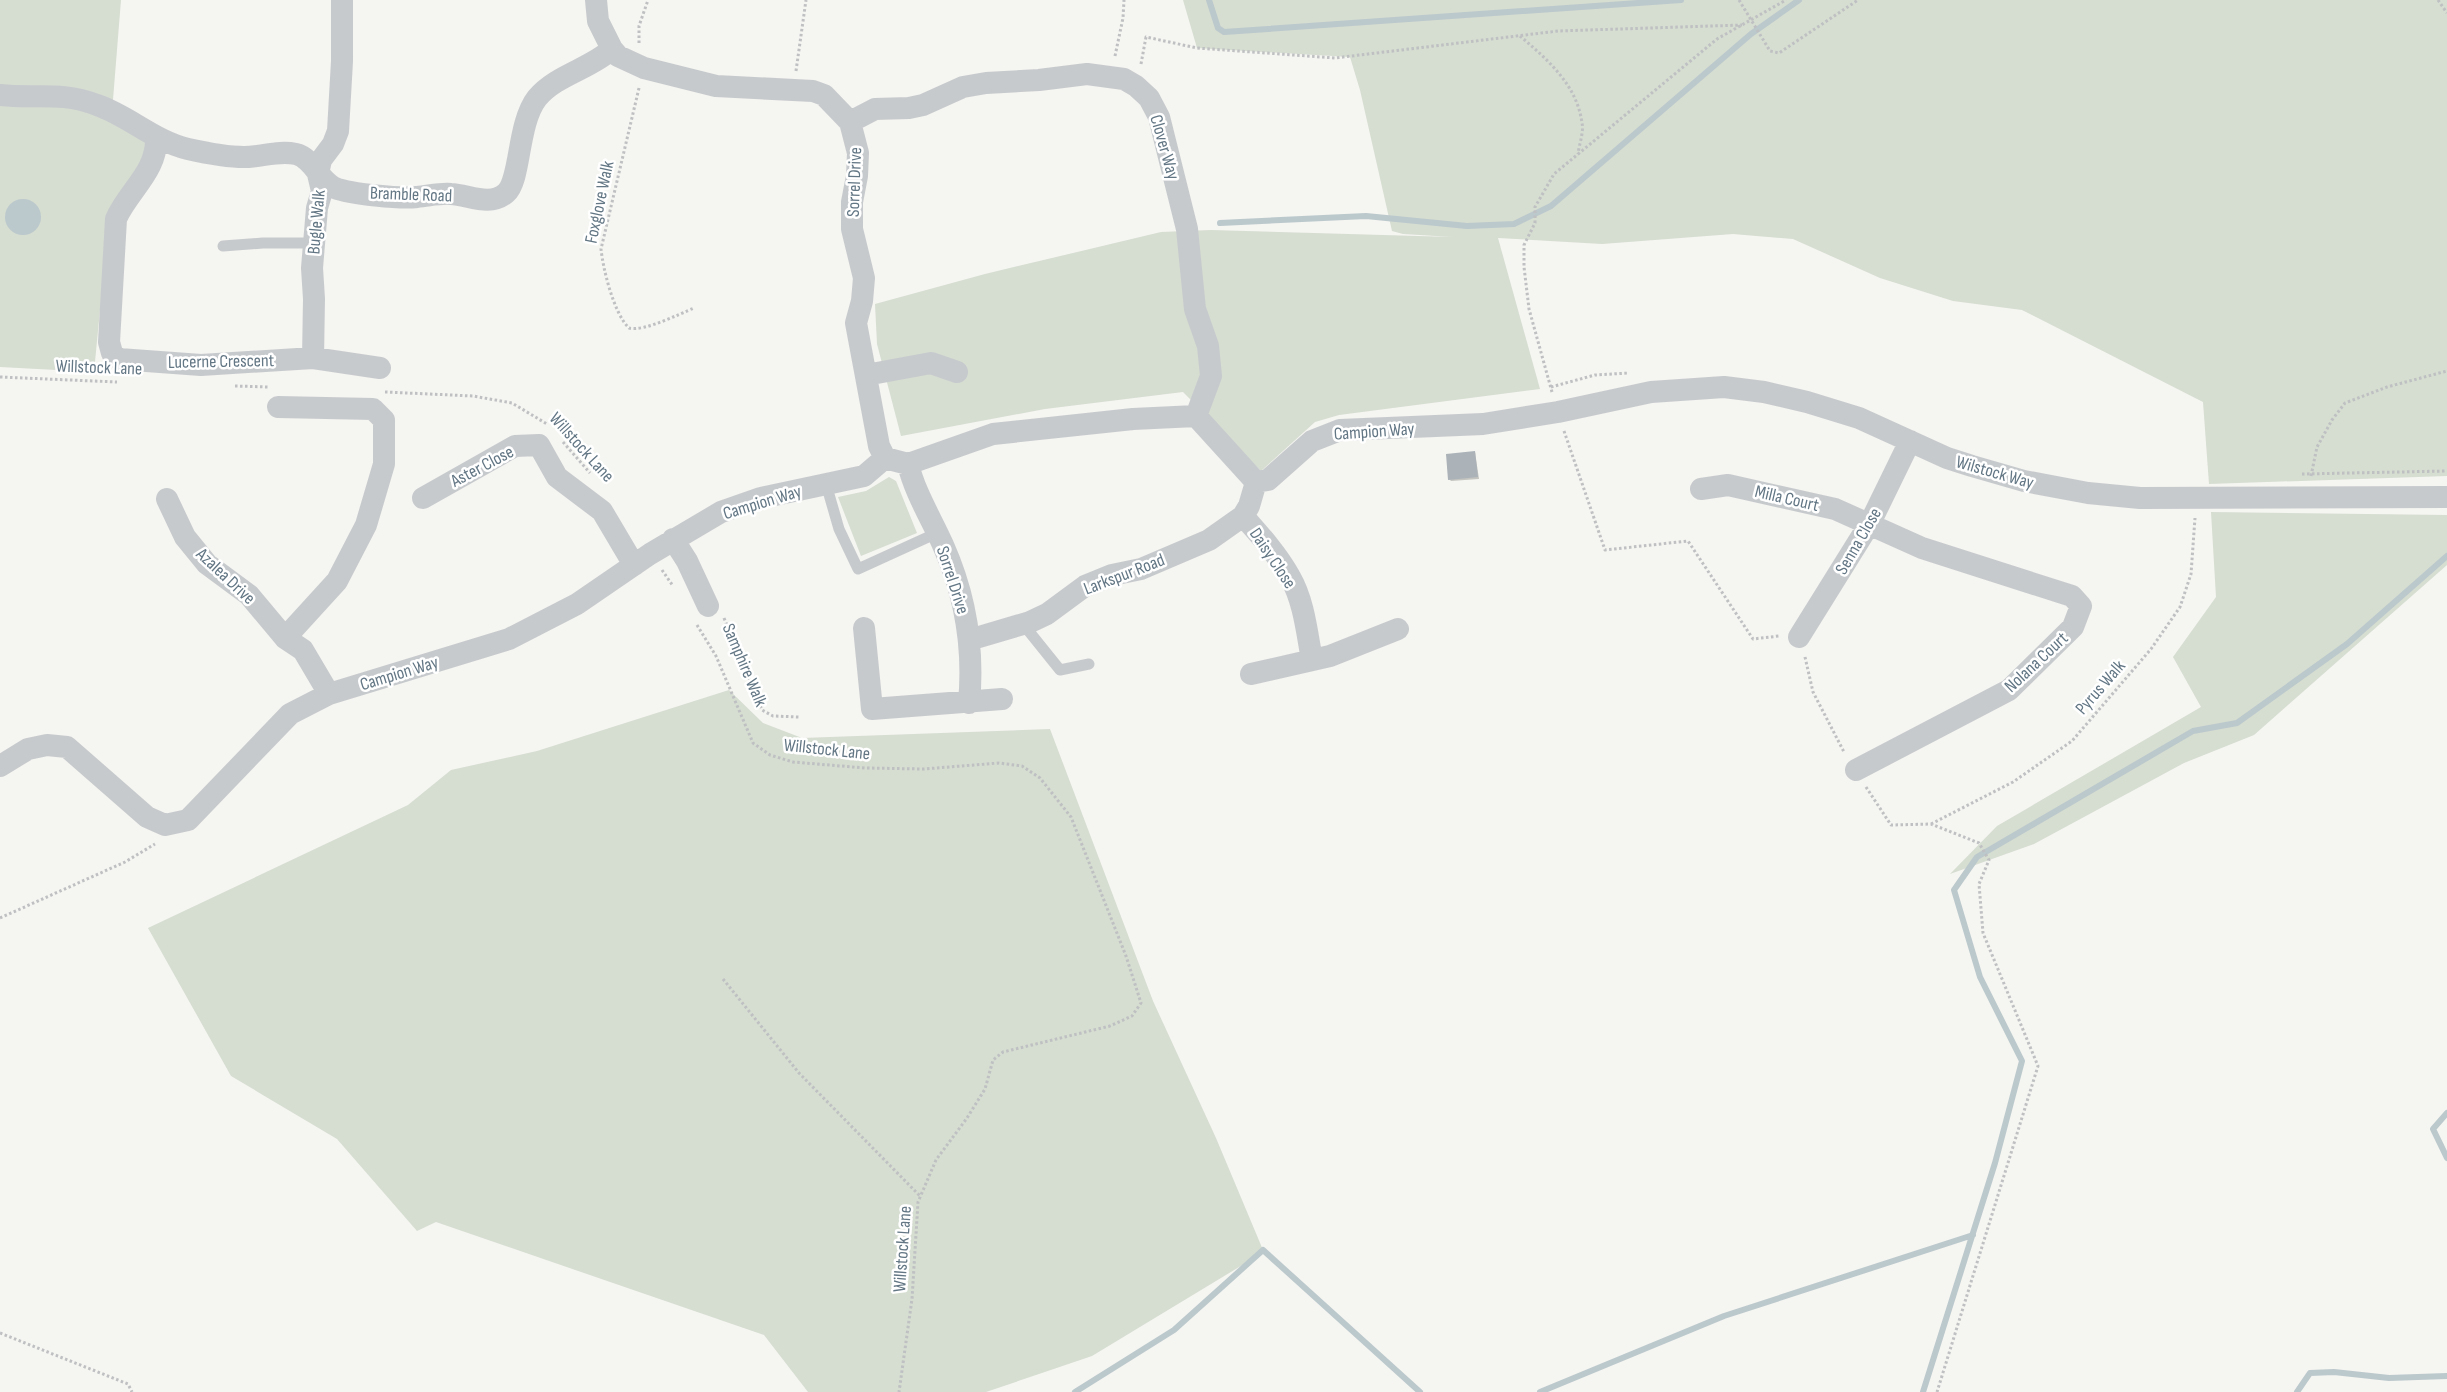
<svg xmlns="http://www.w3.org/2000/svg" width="2447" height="1392" viewBox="0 0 2447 1392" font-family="'Sofia Sans Condensed',sans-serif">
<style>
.green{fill:#d6ddd1}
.water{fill:#bbc8cc}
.shadow{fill:#0003}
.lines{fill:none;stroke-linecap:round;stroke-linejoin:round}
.stream{stroke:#bbc8cc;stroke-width:6}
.building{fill:#abb3b8}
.path{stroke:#bec0c2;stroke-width:3;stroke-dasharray:2.5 2.5;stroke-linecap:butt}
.lane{stroke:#c7cacd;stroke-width:11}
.street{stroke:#c7cacd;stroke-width:22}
.labels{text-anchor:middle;stroke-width:5;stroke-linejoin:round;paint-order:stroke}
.street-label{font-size:18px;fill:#627684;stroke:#fff}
</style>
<rect width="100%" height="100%" fill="#f5f5f1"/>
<!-- green -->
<path class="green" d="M0,0h121l-9,112 -112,-17z
M1183,0h1264v476l-238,8 -6,-82 -181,-92 -69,-9 -73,-23 -87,-39 -60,-5 -131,10 -104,-6 42,151 -201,26 -24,7 -54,49 -78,-79 -138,17 -144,27 -24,-92 -2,-40 110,-30 176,-42 50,-2 242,7 -50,-3 -11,-3 -32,-141 -10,-33 -153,-9z
M54,103l43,10 50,30 -47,167 -6,62 -94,-5v-261z
M889,477l7,4 21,52 -56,23 -23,-59 28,-6z
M2211,512l236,3v50l-193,170 -70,28 -150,81 -84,30 47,-48 204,-119 -28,-50 43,-60z
M729,690l34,33 39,15 248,-9 103,272 63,137 47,112 -9,8 -162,98 -106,36h-178l-44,-57 -328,-113 -19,9 -80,-92 -106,-63 -83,-148 260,-123 43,-35 86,-19z"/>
<!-- water -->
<path class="water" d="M5 217a18 18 0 1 1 36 0a18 18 0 1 1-36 0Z"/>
<!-- shadow -->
<path class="shadow" d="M1475,452l4,27 -28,2 -2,-2z"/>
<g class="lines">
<!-- stream -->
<path class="stream" d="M1209,0l9,28 6,4 457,-32
M1220,223l146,-7 101,10 47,-2 37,-18 200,-172 48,-34
M2447,1113l-14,16 14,29
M1075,1392l99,-62 89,-80 157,142
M1540,1392l184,-76 249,-81
M1923,1392l72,-229 27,-102 -42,-84 -26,-87 23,-33 216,-126 44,-8 110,-79 100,-88
M2297,1392l13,-19 24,-1 55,6 58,-2"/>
</g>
<!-- building -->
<path class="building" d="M1475,451l3,26 -30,3 -2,-26z"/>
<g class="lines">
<!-- path -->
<path class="path" d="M1739,0l31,51 9,2 79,-53
M2438,0l9,13
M1520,36c28,24 57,49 62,87 2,9 -3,22 -4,31
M639,43v-17l9,-26
M1115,56l8,-38 1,-18
M1141,64l5,-27 51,11 138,10 223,-27 184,-6
M796,71l10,-71
M639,88l-38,161c2,20 13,65 28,79 15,4 50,-14 65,-20
M0,377l117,5
M235,386l34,1
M1551,387l44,-12 34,-2
M385,392l88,4 39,7 35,21
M1552,392l-23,-83 -5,-42v-22l11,-22v-16l19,-33 163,-135 69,-39
M1564,431l41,119 83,-9 65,98 26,-3
M563,442l27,31
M2302,474l145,-3
M2311,476l6,-29 15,-27 13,-17 42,-16 60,-16
M662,570l11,16
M724,618l38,92 11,6 26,1
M697,625l19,31 37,87 17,12 23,7 72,6 59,1 75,-6 23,3 18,12 31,39 55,139 15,47 -9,13 -22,10 -107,26 -10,8 -8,29 -18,29 -31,42 -18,42 -6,97 -13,93
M1805,657l8,35 31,60
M1866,787l25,38 40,-1 48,19 10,17 -10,24 4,49 55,133 -101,326
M1931,824l82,-42 59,-41 79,-92 29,-42 11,-33 4,-56
M0,918l125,-56 30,-18
M723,979l76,94 121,123
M0,1333l128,51 4,8"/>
<!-- lane -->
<path class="lane" d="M223,246l40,-3h51
M826,484l13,45 19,40 79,-36
M1023,624l37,46 29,-6"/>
<!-- street -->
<path class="street" d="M596,0l2,21 14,28 6,7 26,12 72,18 97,5 11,4 26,27 8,31 -1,23 -5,26v27l12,49 -2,23 -6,22 23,123 6,12
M0,95c36,4 60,-4 97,10 32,11 57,36 91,44 18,4 37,8 56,8 18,0 34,-7 52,-3 17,4 23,27 39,34 15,6 66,11 82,9 12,-1 22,-4 34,-3 18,1 39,13 55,-1 15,-13 11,-69 31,-95 19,-23 53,-29 75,-49
M850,122l25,-13 34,-1 14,-3 40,-18 23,-4 53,-3 48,-6 37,5 12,7 13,12 10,19 28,112 8,80 13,37 3,30 -15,40
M156,137c2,34 -28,54 -40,82l-7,123 3,11 7,6 82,6 112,-7 67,10
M313,358l1,-59 -2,-31 5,-60 5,-17 -4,-17 3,-14 12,-16 5,-13 4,-70v-61
M866,375l65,-12 26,9
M278,407l95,2 11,11v44l-18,61 -29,56 -52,57
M908,464c7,29 23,54 35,81 22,49 31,104 26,158
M1701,489l27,-4 107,24 87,39 150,48 9,10 -8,21 -64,63 -153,80
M423,498l92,-52 24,-1 18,32 45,34 32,54
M167,499l18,38 22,27 42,31 36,43 18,12 26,44
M1243,516c17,19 35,39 47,61 14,24 17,56 22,83
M673,539l14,22 21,45
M864,628l8,81 130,-10
M1799,637l71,-114 40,-82
M969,640l61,-18 17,-8 38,-28 27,-11 29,-6 68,-29 34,-24 6,-10 7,-24
M1251,674l79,-18 68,-27
M0,766l28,-17 19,-4 20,2 80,70 18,8 23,-5 102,-106 39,-20 180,-55 68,-35 73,-50 71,-42 40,-14 103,-22 21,-18 23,6 85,-30 140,-15 63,-3 60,66 12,-2 44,-39 28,-11 143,-6 75,-12 93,-20 73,-5 40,5 43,10 52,16 88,40 25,8 52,15 64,12 52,5 307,-1"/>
</g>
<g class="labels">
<!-- street labels -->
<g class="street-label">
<text transform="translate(1165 147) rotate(74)" y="6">Clover Way</text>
<text transform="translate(854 182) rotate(-88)" y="6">Sorrel Drive</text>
<text transform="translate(411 194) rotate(2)" y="6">Bramble Road</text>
<text transform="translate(599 202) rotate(-78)" y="6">Foxglove Walk</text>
<text transform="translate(316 222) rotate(-85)" y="6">Bugle Walk</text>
<text transform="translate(221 361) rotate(-1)" y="6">Lucerne Crescent</text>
<text transform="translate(99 367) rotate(2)" y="6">Willstock Lane</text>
<text transform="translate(1374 431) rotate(-4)" y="6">Campion Way</text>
<text transform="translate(582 447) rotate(48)" y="6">Willstock Lane</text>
<text transform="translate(482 466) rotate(-28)" y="6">Aster Close</text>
<text transform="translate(1995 472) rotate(16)" y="6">Wilstock Way</text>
<text transform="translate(1787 498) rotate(13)" y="6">Milla Court</text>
<text transform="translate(762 502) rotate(-17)" y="6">Campion Way</text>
<text transform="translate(1858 541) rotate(-60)" y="6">Senna Close</text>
<text transform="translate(1273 558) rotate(56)" y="6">Daisy Close</text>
<text transform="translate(1124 574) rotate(-21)" y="6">Larkspur Road</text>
<text transform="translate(226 576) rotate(43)" y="6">Azalea Drive</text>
<text transform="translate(953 580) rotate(72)" y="6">Sorrel Drive</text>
<text transform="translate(2036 662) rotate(-43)" y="6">Nolana Court</text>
<text transform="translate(745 665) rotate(67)" y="6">Samphire Walk</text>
<text transform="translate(399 673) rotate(-17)" y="6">Campion Way</text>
<text transform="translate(2100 687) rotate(-49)" y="6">Pyrus Walk</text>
<text transform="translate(827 749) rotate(6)" y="6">Willstock Lane</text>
<text transform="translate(902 1249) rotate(-86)" y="6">Willstock Lane</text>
</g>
</g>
</svg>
